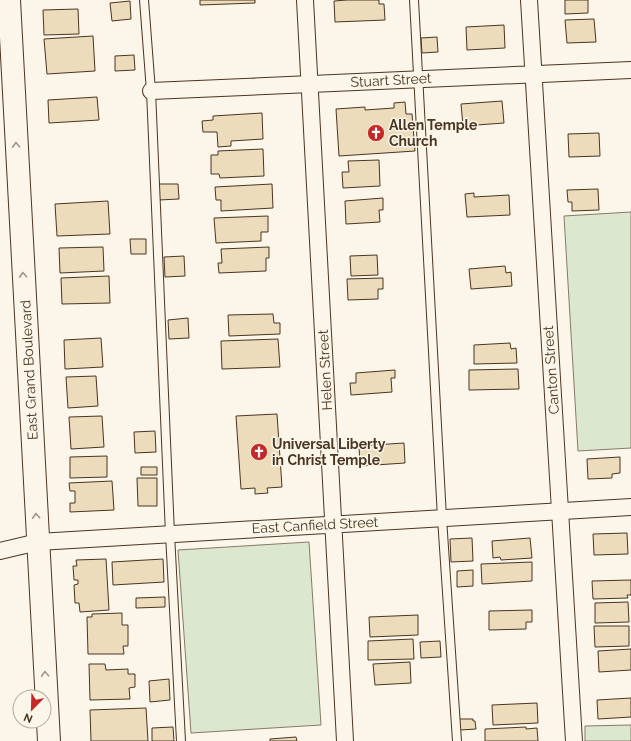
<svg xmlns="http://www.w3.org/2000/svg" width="631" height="741" viewBox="0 0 631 741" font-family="Raleway,sans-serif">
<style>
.green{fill:#dce7d0;stroke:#887966}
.building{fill:#ecdcbc;stroke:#4a3520}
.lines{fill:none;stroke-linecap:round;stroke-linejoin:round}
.service-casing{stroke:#4a3520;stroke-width:10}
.minor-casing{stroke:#4a3520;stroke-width:18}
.secondary-casing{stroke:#4a3520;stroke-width:24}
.service{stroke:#fbf6e9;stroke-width:8}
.minor{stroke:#fbf6e9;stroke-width:16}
.secondary{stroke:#fbf6e9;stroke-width:22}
.oneway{stroke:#a29684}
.labels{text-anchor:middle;stroke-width:3;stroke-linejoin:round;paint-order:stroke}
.street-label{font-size:14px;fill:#4a3520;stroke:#fbf6e9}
.poi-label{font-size:14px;font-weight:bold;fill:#4a3520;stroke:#fbf6e9;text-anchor:start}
</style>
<rect width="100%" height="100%" fill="#fbf6e9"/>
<!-- green -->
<path class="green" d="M631,212v236l-53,3 -14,-235z
M309,542l12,183 -130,8 -13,-183z
M631,725v16h-46v-15z"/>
<!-- building -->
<path class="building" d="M200,0h55v3l-55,2z
M347,0h32v4h5l1,16 -50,2 -1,-21z
M565,0h23v13l-23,1z
M130,1l1,18 -19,2 -2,-18z
M78,9l1,25 -35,1 -1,-25z
M594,19l2,23 -29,1 -2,-23z
M504,25l1,23 -38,2 -1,-23z
M93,36l2,35 -48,3 -3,-35z
M437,37l1,15 -16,1 -1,-15z
M134,55l1,15 -20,1v-15z
M97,97l2,23 -50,3 -1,-23z
M502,101l2,22 -41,3 -2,-22z
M405,102l1,12h6l3,37 -76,5 -3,-47 29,-2v3l29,-2v-5z
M262,113l1,26 -32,2v5l-13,1 -1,-15h-14l-1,-11 11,-1v-4z
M599,133l1,23 -31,1 -1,-23z
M263,149l1,27 -44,2 -1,-4h-8v-19h7v-4z
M379,160l1,26 -37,2 -1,-16h7l-1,-11z
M158,184h20l1,15 -20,1z
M272,184l1,24 -52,3v-11h-5l-1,-13z
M598,189l1,21 -27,1v-9h-4l-1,-12z
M474,193v4l35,-2 1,20 -43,2 -2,-23z
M383,198v12h-4l1,12 -34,2 -1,-23z
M108,201l2,33 -53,2 -2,-32z
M268,216v16h-7v9l-45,2 -2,-25z
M130,239h16v15h-15z
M103,247l1,24 -44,2 -1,-25z
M269,247v11h-3v13l-47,2 -1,-10h4l-1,-14z
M377,255l1,20 -27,1 -1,-20z
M184,256l1,20 -20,1 -1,-20z
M505,266l1,7 5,-1 1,14 -41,3 -2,-20z
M109,276l1,27 -48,1 -1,-26z
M383,278v11h-5v10l-30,1 -1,-21z
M273,314l1,9h6v11l-51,2 -1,-21z
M188,318l1,20 -20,1 -1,-19z
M101,338l2,29 -38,2 -1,-29z
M278,339l2,28 -58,2 -1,-28z
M510,343l1,6 5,-1 1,15 -43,1v-19z
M518,369l1,20 -50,1v-20z
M395,370v8h-4l1,14 -41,3 -1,-12h6v-10z
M96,376l2,30 -30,2 -2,-31z
M277,414l5,73 -15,1 1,5 -13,1v-6l-14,1 -5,-73z
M102,416l2,31 -33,2 -2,-32z
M155,431l1,21 -21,1 -1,-21z
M404,443l1,20 -45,3 -1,-20z
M107,456v21l-37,1v-21z
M620,457v16l-8,1v4l-24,1 -1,-20z
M141,467h16v8h-16z
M137,478h20v28h-19z
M112,481l2,29 -44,2v-9h5v-12h-5l-1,-8z
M627,533l1,21 -34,1 -1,-21z
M472,538l1,23 -22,1 -1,-23z
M530,538l2,20 -31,2 -1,-3 -7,1 -1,-17z
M106,559l3,51 -29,2 -1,-9h-4l-1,-18 4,-1v-4h-4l-1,-14h4l-1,-6z
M163,559l1,23 -51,3 -1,-23z
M532,562v19l-50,3 -1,-20z
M473,570v16l-16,1v-16z
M631,580v15h-4l1,3 -35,1 -1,-18z
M165,597v10l-29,1v-10z
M628,602l1,20 -34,1v-20z
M532,610v12h-6v7l-37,1v-19z
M122,613v12h6v21h-5l1,8h-36l-1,-37h5v-3z
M418,615v20l-48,2 -1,-20z
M594,626h35v20l-34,1z
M413,639l1,20 -46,1v-19z
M440,641l1,16 -20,1 -1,-16z
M631,649v21l-32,2 -1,-21z
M410,662l1,21 -36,2 -2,-21z
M89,664h16l1,6 22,-1v5h7v13l-6,1 1,11 -40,1z
M169,679l1,21 -20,2 -1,-21z
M631,698v19l-33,2 -1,-19z
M537,703l1,20 -45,2 -1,-20z
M146,708l2,33h-57l-1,-31z
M459,719h14v2h2l1,8 -16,1z
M173,727l1,14h-22v-13z
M526,727v2l11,-1 1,13h-53v-12z
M296,737l1,4h-27v-2z"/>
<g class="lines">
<defs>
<path id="service" d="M144,0l7,91 19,443 11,207
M414,0l28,518 15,223"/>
<path id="minor" d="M305,0l40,741
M529,0l45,741
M151,91l480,-21
M0,551l38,-9 593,-35"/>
<path id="secondary" d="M9,0l40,741"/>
</defs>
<!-- service casing -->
<use href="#service" class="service-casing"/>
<!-- minor casing -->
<use href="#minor" class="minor-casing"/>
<!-- secondary casing -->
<use href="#secondary" class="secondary-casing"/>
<!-- service -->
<use href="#service" class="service"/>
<!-- minor -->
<use href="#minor" class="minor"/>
<!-- secondary -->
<use href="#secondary" class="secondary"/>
</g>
<!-- one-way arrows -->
<defs><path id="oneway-chevron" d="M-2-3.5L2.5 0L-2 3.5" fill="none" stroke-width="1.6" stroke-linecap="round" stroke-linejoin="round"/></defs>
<g class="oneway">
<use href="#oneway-chevron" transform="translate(16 145) rotate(-93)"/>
<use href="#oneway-chevron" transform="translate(23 275) rotate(-93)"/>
<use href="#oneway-chevron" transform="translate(36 516) rotate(-93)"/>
<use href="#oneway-chevron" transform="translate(45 674) rotate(-93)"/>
</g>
<!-- icons -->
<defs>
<symbol id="church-disc" viewBox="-11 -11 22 22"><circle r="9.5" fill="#c62828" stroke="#fbf6e9"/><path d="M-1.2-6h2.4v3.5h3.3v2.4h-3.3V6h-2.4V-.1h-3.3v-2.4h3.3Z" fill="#fff"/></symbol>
</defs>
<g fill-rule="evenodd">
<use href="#church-disc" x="366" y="123" width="20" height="20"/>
<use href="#church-disc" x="249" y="442" width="20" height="20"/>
</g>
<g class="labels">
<!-- street labels -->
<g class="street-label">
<text transform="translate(391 80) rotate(-3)" y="5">Stuart Street</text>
<text transform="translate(29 370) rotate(-93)" y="5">East Grand Boulevard</text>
<text transform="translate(325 370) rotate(-93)" y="5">Helen Street</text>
<text transform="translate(551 370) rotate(-94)" y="5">Canton Street</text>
<text transform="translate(315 525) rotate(-3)" y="5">East Canfield Street</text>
</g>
<!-- poi labels -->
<g class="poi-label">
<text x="389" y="130">Allen Temple<tspan x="389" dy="16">Church</tspan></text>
<text x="272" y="449">Universal Liberty<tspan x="272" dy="16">in Christ Temple</tspan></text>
</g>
</g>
<!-- north arrow -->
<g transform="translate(32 709) rotate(203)"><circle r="19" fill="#fbf6e9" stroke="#b4a999"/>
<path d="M0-3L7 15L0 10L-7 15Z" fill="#c62828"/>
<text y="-6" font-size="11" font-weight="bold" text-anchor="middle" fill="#4a3520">N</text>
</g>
</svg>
